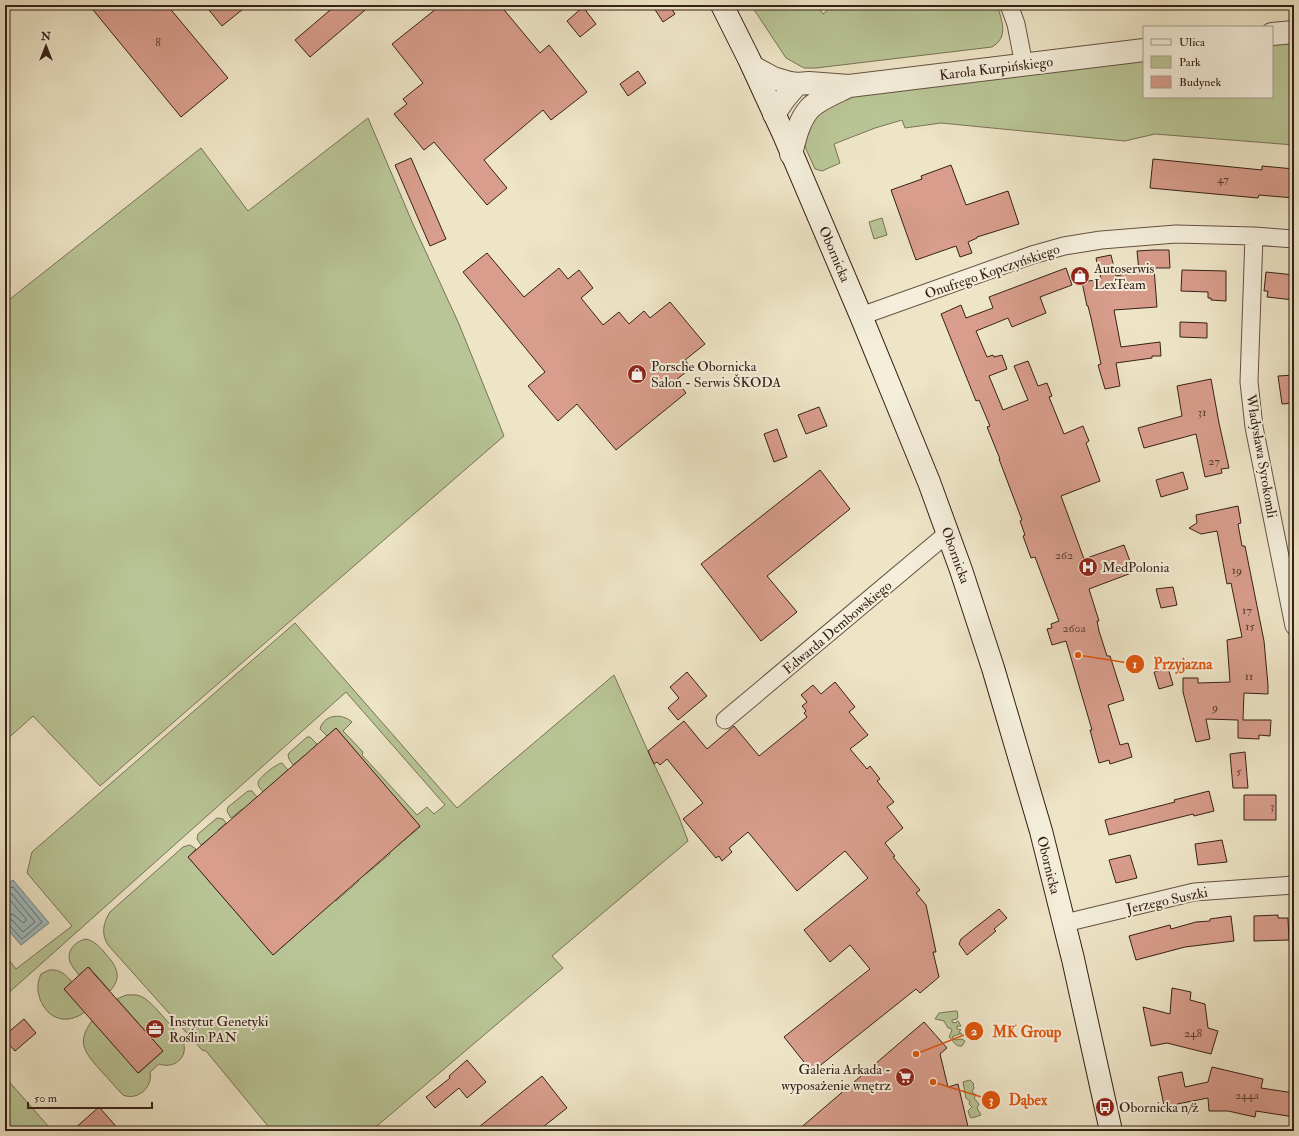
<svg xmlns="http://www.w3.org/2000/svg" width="1299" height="1136" viewBox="0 0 1299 1136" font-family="'IM FELL Double Pica',serif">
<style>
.green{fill:#b9c596;stroke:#787356}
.water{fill:#9fbcc0;stroke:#757e7c}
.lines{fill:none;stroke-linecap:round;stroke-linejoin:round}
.shore{stroke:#6a6e6c;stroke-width:1}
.building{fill:#d89d8c;stroke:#362117}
.minor-casing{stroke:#645243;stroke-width:19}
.tertiary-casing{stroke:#645243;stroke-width:24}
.secondary-casing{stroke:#362117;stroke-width:24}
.minor{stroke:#f4eedb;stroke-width:17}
.tertiary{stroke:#f4eedb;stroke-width:22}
.secondary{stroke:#f4eedb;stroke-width:22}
.labels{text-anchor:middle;stroke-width:4;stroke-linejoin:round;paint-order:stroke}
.number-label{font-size:12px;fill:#5e4034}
.street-label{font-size:14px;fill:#362117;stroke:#f4eedb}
.poi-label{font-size:14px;fill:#362117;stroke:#f4eedb;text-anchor:start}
.leader{fill:none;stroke:#df560d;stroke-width:1.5}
.callout-dot{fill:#df560d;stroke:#f4eedb;stroke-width:1.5}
.mark-label{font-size:12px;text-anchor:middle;font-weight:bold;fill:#fff}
.callout-label{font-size:15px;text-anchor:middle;font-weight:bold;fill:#df560d;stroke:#f4eedb;stroke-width:4;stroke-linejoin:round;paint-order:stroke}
</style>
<rect width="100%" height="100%" fill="#eee5c7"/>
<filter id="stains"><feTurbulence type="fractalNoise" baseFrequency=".005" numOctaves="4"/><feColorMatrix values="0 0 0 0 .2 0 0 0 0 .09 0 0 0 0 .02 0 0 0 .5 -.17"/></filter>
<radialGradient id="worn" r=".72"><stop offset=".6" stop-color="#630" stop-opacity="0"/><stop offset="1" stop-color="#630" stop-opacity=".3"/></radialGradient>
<!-- green -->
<path class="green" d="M751,5h66l6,9 11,-9h163c5,16 12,32 -5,42l-176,21h-12l-18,-10z
M1294,42v103l-139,-11 -30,7 -184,-18 -36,5 -3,-8 -27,8 -41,16 6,19 -18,8 -7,-2 -9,-20 -2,-9 8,-23 34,-21 298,-37v38h128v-52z
M368,118l45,106 46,100 45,112 -404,350 -67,-70 -28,25v-438l196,-155 47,63z
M882,218l5,17 -13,4 -5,-17z
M295,623l162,185 157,-133 32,72 33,70 9,24 -136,115 11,12 -192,163h-99l-66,-80 -4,-1 -94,-105c-7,-11 -5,-22 2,-33l73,-65 7,-2 6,4 -8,8 85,98 23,-20 -85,-98 -10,8 -4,-6 1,-5 19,-16 6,1 3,4 -8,7 86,97 23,-20 -85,-98 -11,9 -4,-7 1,-4 20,-16h4l5,6 -8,7 87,97 23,-20 -86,-97 -10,8c-2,-3 -5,-5 -5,-9 0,-5 18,-19 24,-20l6,7 -8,7 86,97 24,-20 -86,-98 -11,9 -4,-6 -1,-4 1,-2 18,-16h3l7,7 -5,5 84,98 24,-20 -84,-99 -9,8 -7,-7c4,-15 22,-16 32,-7l-9,9 20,21 -1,3 55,60 10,-8 7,7 11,-9 -99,-113 -341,304v-41l11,14 56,-43 -45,-53 5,-21z
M86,939c8,2 13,7 18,13 11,12 20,24 6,39l-21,-24 -10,8c-3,-4 -7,-8 -9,-13 -4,-12 6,-21 16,-23z
M49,970c11,-1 16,4 23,12l-8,7 21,23c-18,13 -37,8 -45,-13 -3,-9 -3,-16 1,-25z
M126,995c5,0 11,-1 16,2 10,4 30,31 39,40 10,17 -4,33 -22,27l-9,8c3,16 -13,29 -27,23 -8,-8 -14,-16 -21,-23 -16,-18 -27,-29 -10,-51l47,52 24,-22 -46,-52z
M955,1011h2l1,5 -1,3 -5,1v2l3,1 3,-2 3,5h-4v3l4,1 -2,2 3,2h-3l-7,3 3,3 7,-1 3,2 -3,5c-7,1 -8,-5 -13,-9l3,-7 -2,-2h-2l-4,-7 -9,-2 4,-6z
M5,1077l44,50 -14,4h-30z
M970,1080l4,4 -1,1 1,3 -2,4 4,3 -2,3 5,6 -2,4 4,7 -9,3 -2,-1 -2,-6 4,-4 -3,-3 1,-3 -4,-3 -3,-16z"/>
<!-- water -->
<path class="water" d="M13,880l36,43 -28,22 -16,-19v-40z"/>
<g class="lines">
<!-- shore -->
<path class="shore" d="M5,889l8,-2 29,35 -20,17 -13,-14 -4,-1
M5,894h7l23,28 -12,10 -11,-12 -7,-1
M5,900h5l16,19v2l-3,2 -9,-8 -9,-2"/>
</g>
<!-- building -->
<path class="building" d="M89,5h78l61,73 -47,39z
M205,5h43l-26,21z
M336,5h35l-61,52 -15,-17z
M441,5h59l40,48 9,-8 38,47 -36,28 -8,-10 -59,50 23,28 -20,17 -53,-63 -10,8 -30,-36 13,-10 -4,-5 20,-16 -31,-39z
M652,5h17l6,9 -12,8z
M583,7l13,17 -16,13 -13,-16z
M638,71l8,12 -18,13 -8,-12z
M411,158l35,81 -16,7 -35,-81z
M1153,159l109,11v-4l32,3v29l-35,-3 -1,3 -108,-10z
M951,165l15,40 42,-14 11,33 -42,13v1l-9,4 4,11 -12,4 -4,-11 -40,14 -25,-70 31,-11 -1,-3z
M1153,250h16l1,18h-16l3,39 -43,3 7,37 39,-5 1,14h-9v2l-36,5 4,23 -15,3 -7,-24 3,-1 -10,-46 -3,-12h-1l-5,-24 19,-3 -5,-21 15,-3 5,21 23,-5 -2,-20z
M487,253l37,44 35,-29 9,11 11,-9 14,18 -12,10 22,27 16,-13 10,12 15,-13 6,7 20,-16 35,42 -20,16 6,8 -15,12 10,13 -70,57 -39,-46 -19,17 -30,-35 17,-14 -82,-100z
M1066,268l6,17 -32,12 6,16 -34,14 -4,-9 -32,13 11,26 6,-2 1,2 8,-2 5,14 -18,7 14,34 25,-10 -14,-34 14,-5 10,25 9,-3 5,13 -3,1 15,37 19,-8 6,15 -3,2 14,38 -39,15 23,63 40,-14 10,27 -45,17 10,32h-2l2,10 8,25h3l14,44 -16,5 12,40 8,-2 4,14 -22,7 -1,-4 -10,3 -9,-33h2l-26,-89 -14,4 -5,-16 5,-1 -1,-4 8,-3 -24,-64 -4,1 -8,-22 2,-1 -5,-14 2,-1 -23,-61h1l-13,-32 3,-1 -11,-26 -3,1 -35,-87 20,-9 5,13 27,-10 -4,-11z
M1182,270l44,1v30l-15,-1v-2h-3v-6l-27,-1z
M1266,272l28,3v25l-27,-3 1,-6h-4z
M1180,322l27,1v15l-27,-1z
M1294,375v28l-12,1 -4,-28z
M1211,379l8,44 10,45 -8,1 1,4 -17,4 -9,-43 -52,14 -6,-20 44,-12 -5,-30z
M819,407l8,19 -21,8 -8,-19z
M777,429l10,28 -13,5 -10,-28z
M820,470l30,39 -83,67 30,36 -36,29 -60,-77z
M1183,472l5,17 -27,8 -5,-17z
M1238,506l3,17 -3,1 4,22h3l19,95 4,44v9l-24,-1 -1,27h28l-1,16 -11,-1v4l-21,-1v-18l-32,-1 4,20 -14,3 -13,-50v-14h15v5l32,-1 -3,-42 15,-3 -11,-54 -4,1 -10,-53 -16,3 -12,-6 8,-5 -1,-8z
M1173,587l4,18 -16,3 -5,-19z
M1168,668l5,17 -14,4 -5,-17z
M687,672l20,24 -29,24 -10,-12 11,-10 -9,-11z
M835,682l20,25 -6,5 19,23 -18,14 17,20 3,-3 10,13 -3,2 17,21 -7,5 16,21 -18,15 10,13 -2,1 27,33 -4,3 10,12 10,47h-3l6,25 -19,16 -4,-4 -104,83 -28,-35 86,-68 -20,-24 -20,17 -26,-32 64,-52 -23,-27 -48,40 -49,-59 -19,16 3,4 -10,9 -3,-5 -3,2 -33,-39 20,-16 -36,-44 -7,6 -3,-3 -3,2 -6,-13 36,-30 23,28 27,-23 25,30 48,-39 -3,-4 2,-2 -4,-5 5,-4 -6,-7 12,-10 8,9z
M336,728l84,98 -147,129 -85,-98z
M1245,752l3,36h-15l-3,-34z
M1209,791l5,20 -20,5 -1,-2 -84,21 -4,-15 70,-18 -1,-2z
M1244,795h32v25h-32z
M1222,840l5,22 -29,3 -3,-21z
M1130,855l7,23 -21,5 -7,-23z
M999,909l8,9 -13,11 2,2 -29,24 -8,-11 2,-5z
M1278,915v3h10l1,22 -35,1v-25z
M1231,916l3,25 -49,6 -49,13 -7,-24 41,-11 1,4 25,-7 14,-1v-2z
M88,967l75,84 -25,22 -74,-84z
M1172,988l19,4 -1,8 15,4 3,24 10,3 -7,23 -44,-11 -16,3 -8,-39 27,7z
M24,1019l12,14 -21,18 -10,-11v-5z
M924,1022l23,26 -7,6 8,33 10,-3 11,47h-172z
M467,1060l19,22 -19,16 -8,-10 -24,20 -9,-11 24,-19 -1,-2z
M1212,1067l51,12 -2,9 33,5v24l-38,-6 -1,6 -27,-6h-19l-1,-13 -31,6 -2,5 -10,1 -7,-33 24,-5 3,15 23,-5z
M542,1076l25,32 -29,23h-64z
M99,1107l21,24h-48l10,-9z"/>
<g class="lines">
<defs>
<path id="minor" d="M1009,5l7,19 8,41
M1254,236l-5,146 5,45 40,199
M861,316l171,-61 32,-9 37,-6 75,-6 78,2 40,3
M725,720l223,-187
M1065,923l129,-31 100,-7"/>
<path id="tertiary" d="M1272,34l22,-2
M753,67l20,11 17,5 7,1 12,-1 40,3 295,-36
M774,114l11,-16 12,-14
M791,154c4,-16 8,-34 19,-46 9,-9 27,-16 39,-22"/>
<path id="secondary" d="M722,5l27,54 35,76 77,181 68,166 32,88 32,98 48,163 32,128 38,172"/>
</defs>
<!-- minor casing -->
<use href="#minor" class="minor-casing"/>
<!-- tertiary casing -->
<use href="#tertiary" class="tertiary-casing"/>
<!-- secondary casing -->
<use href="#secondary" class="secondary-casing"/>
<!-- minor -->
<use href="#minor" class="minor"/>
<!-- tertiary -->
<use href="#tertiary" class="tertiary"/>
<!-- secondary -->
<use href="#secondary" class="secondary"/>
</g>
<!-- icons -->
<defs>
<symbol id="shop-disc" viewBox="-11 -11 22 22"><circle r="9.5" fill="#8f2418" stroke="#f4eedb"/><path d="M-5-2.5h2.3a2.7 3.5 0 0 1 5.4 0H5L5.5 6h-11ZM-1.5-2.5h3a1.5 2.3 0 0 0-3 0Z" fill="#fff"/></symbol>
<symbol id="hospital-disc" viewBox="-11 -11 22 22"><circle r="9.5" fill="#8f2418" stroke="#f4eedb"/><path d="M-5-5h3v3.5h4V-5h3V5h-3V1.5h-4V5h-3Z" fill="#fff"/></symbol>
<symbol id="office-disc" viewBox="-11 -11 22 22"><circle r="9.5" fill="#8f2418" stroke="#f4eedb"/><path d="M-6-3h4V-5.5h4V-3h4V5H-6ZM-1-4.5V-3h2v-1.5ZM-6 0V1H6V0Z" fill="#fff"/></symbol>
<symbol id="supermarket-disc" viewBox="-11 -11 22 22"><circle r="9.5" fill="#8f2418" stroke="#f4eedb"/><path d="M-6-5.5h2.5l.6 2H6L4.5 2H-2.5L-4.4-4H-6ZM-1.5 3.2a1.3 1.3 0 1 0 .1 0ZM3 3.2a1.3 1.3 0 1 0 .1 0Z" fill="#fff"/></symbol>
<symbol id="bus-disc" viewBox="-11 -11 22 22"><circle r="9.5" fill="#8f2418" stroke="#f4eedb"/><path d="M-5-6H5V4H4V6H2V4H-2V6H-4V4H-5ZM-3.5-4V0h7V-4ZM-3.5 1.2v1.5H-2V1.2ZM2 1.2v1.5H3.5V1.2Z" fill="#fff"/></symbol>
</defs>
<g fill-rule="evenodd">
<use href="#shop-disc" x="1069" y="265" width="22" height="22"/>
<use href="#shop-disc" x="626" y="363" width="22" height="22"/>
<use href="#hospital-disc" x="1077" y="556" width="22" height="22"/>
<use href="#office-disc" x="144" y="1018" width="22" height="22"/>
<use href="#supermarket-disc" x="894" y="1066" width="22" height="22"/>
<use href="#bus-disc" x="1094" y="1096" width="22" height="22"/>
</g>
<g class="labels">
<!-- number labels -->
<g class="number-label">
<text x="158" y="46">8</text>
<text x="1223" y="183">47</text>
<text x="1202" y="416">31</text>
<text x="1214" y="465">27</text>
<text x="1064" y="559">262</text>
<text x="1237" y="574">19</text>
<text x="1247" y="614">17</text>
<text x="1250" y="630">15</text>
<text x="1074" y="632">260a</text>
<text x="1249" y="680">11</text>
<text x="1215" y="711">9</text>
<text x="1239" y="775">5</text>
<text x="1272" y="810">3</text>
<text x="1193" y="1037">248</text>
<text x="1247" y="1099">244a</text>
</g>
<!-- street labels -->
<g class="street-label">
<text transform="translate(996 68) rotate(-7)" y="5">Karola Kurpińskiego</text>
<text transform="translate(835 254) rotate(67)" y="5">Obornicka</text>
<text transform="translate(992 271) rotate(-19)" y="5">Onufrego Kopczyńskiego</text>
<text transform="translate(1262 456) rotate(80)" y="5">Władysława Syrokomli</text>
<text transform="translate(956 555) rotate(70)" y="5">Obornicka</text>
<text transform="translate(837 627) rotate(-40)" y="5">Edwarda Dembowskiego</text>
<text transform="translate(1049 865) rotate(76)" y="5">Obornicka</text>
<text transform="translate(1167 900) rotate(-12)" y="5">Jerzego Suszki</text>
</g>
<!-- poi labels -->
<g class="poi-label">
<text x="1094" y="273">Autoserwis<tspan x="1094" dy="16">LexTeam</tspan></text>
<text x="651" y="371">Porsche Obornicka<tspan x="651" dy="16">Salon - Serwis ŠKODA</tspan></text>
<text x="1102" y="572">MedPolonia</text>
<text x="169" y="1026">Instytut Genetyki<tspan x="169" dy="16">Roślin PAN</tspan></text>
<text x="891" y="1074" text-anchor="end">Galeria Arkada -<tspan x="891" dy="16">wyposażenie wnętrz</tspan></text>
<text x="1119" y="1112">Obornicka n/ż</text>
</g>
</g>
<!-- callouts -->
<path class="leader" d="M1078 655L1135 664M916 1054L974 1031M933 1082L991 1100"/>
<g class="callout-dot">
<circle cx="1078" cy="655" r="4"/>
<circle cx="916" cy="1054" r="4"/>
<circle cx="933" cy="1082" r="4"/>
<circle cx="1135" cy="664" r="10"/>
<circle cx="974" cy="1031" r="10"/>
<circle cx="991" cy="1100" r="10"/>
</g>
<g class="mark-label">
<text x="1135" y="668">1</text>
<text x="974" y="1035">2</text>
<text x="991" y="1104">3</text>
</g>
<g class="callout-label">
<text x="1183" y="669">Przyjazna</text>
<text x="1027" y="1037">MK Group</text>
<text x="1028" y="1105">Dąbex</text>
</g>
<!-- margin -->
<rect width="1299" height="1136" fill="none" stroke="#eee5c7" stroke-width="20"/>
<rect x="6" y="6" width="1287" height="1124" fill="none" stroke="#362117" stroke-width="2"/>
<rect x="10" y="10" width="1279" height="1116" fill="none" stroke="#362117"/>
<!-- legend -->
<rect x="1143" y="26" width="130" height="72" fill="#f4eedb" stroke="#a89c8d"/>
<rect x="1151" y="39" width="20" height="6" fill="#f4eedb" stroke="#a89c8d"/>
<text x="1179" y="46" font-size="12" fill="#362117">Ulica</text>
<rect x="1151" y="56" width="20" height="12" fill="#b9c596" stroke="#a89c8d"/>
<text x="1179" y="66" font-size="12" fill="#362117">Park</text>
<rect x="1151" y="76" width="20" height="12" fill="#d89d8c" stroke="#a89c8d"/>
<text x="1179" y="86" font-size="12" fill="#362117">Budynek</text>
<!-- north arrow -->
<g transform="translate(46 46)" stroke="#f4eedb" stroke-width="3" paint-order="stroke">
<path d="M0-3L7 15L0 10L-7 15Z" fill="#362117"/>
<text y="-6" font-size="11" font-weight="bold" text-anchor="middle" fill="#362117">N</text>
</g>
<!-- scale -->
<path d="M28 1102v6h124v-6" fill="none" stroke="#362117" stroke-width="2"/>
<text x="34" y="1102" font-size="12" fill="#362117" stroke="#f4eedb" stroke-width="3" paint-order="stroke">50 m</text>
<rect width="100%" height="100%" filter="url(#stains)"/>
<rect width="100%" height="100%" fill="url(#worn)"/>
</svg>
